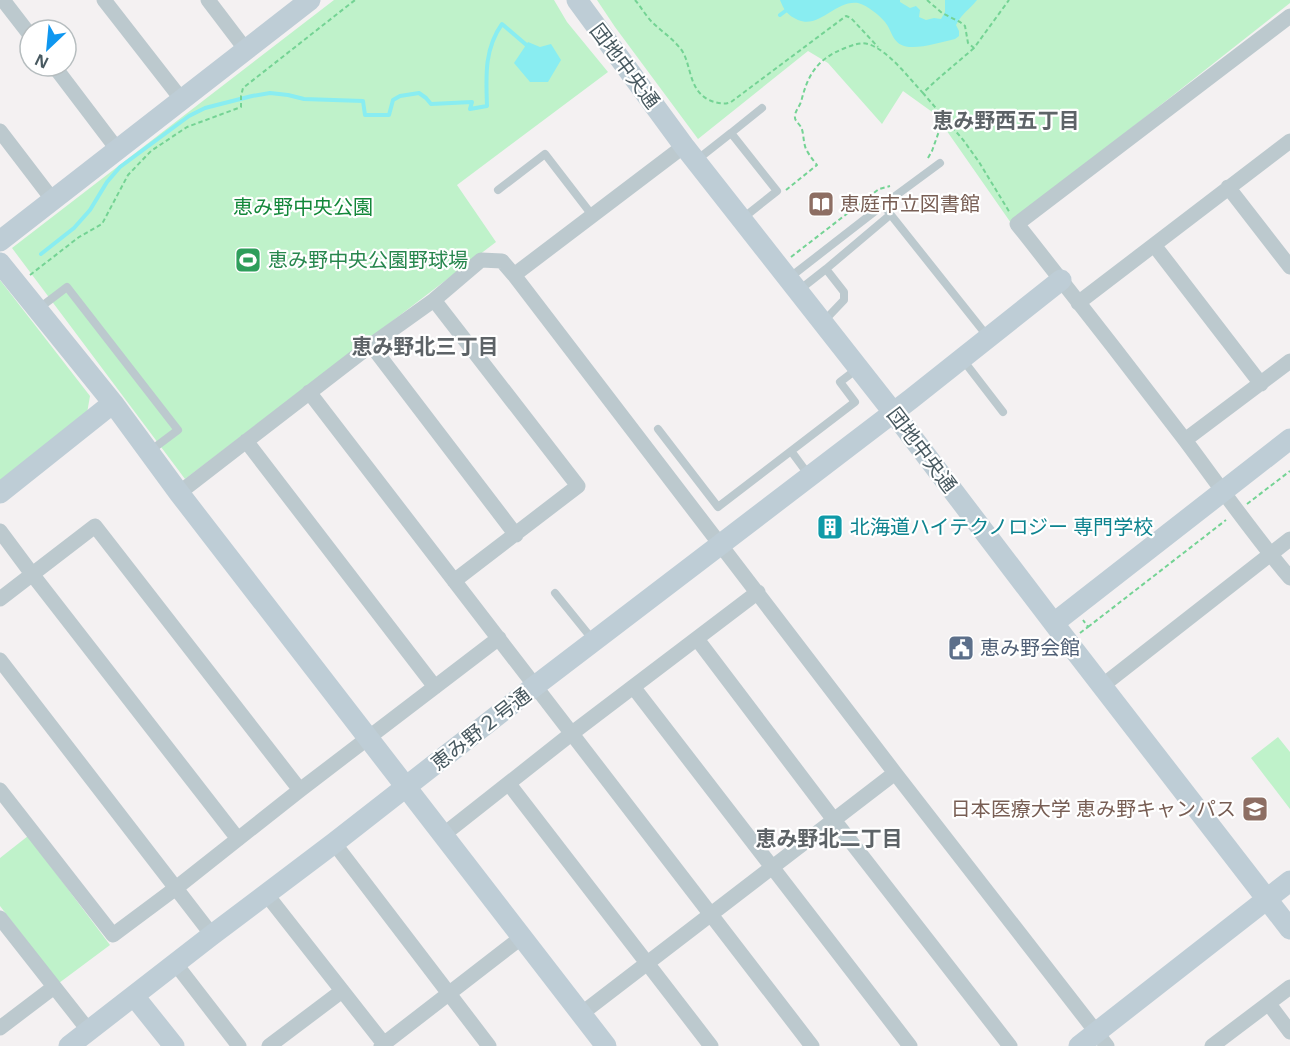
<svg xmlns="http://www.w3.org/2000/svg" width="1290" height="1046" viewBox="0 0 1290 1046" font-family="'Noto Sans','Noto Sans JP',sans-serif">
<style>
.green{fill:#bff2ca}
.water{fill:#89edf1}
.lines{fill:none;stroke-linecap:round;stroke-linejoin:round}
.stream{stroke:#89edf1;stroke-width:4}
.path{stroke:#74d394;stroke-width:2;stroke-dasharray:4.5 3;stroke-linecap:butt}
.lane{stroke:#bcc9ce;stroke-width:8}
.street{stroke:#bcc9ce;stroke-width:15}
.secondary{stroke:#becdd6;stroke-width:21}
.labels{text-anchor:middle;stroke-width:4.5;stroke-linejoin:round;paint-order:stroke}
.street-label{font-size:20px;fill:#485960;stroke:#fff}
.education-label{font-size:20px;fill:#785e54;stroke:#fff;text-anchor:start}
.park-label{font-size:20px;fill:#128739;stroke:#fff}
.leisure-label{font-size:20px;fill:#27864d;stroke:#fff;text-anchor:start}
.culture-label{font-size:20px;fill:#0d838f;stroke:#fff;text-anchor:start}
.service-label{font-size:20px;fill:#4e5e75;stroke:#fff;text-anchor:start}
.neighbourhood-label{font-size:21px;font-weight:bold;fill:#5d6367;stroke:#fff}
</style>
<rect width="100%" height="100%" fill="#f4f1f2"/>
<!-- green -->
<path class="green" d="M334,0h220l13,22 41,50 -151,113 39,57 -311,237 -173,-231z
M597,0h693v3l-279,220 -76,-109 -32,-23 -21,33 -54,-61 -20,-12 -110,88 -83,-112z
M0,280l90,116 -4,23 -86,63z
M1278,737l12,15v57l-39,-51z
M28,836l82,109 -51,38 -59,-77v-48z"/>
<!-- water -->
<path class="water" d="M780,0h120v2l10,6 6,-2 4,4 -1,7 7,3 8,-2 7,1 4,-7v-12h32c-8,10 -15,13 -21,25l3,6v5l-4,3c-14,3 -31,9 -46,8 -17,-2 -16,-15 -24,-25 -7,-8 -17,-16 -27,-19 -23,-3 -38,26 -60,17 -11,-5 -14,-10 -18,-20z
M528,42l12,5 11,-3 10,16 -13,22h-18l-16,-19z"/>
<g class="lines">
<!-- stream -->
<path class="stream" d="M780,15l8,-6
M41,254l33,-26 16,-18 17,-28 13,-15 69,-51 16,-8 47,-12 18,-3 18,2 16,4 59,2 2,14h24l4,-15 7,-4 19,-3 7,5 5,6 41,-2 -2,7 17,-3c-1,-29 -3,-57 15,-82l28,24"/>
<!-- path -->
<path class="path" d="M635,0c6,7 11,16 17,22 9,9 20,16 28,26 12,14 7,41 29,52 7,3 15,5 22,2l115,-86 5,2 27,29
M927,0l15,13 18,9 5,4 3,17 6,5 35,-48
M974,48c-17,15 -35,29 -51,45l41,48 15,21 31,51
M928,158l4,-7 12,-34
M786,190l31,-25c-4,-5 -8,-10 -11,-16 -3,-7 -2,-16 -5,-22 -3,-5 -7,-6 -6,-12 1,-5 4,-8 6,-13 7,-28 16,-43 44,-54 8,-3 15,-6 23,-4 20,6 40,33 55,49
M791,257l88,-68 11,-3
M30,275l49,-38 23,-13 26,-49 23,-24 36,-24 54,-20v-11l2,-8 112,-88
M1247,504l43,-33
M1088,627l138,-107
M1080,633l8,-6 -5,-7"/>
<!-- lane -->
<path class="lane" d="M731,133l31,-25
M698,159l33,-26 46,58 -34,27
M940,163l-57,42 105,132
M498,190l47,-36 47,61
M826,269l64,-54
M789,278l94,-73
M798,291l28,-22 18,23v8l-20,21
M38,309l29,-22 111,143 -28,21
M963,360l40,52
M658,429l60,78 137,-105 -15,-20 17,-13
M791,451l17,23
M555,593l38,47"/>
<!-- street -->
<path class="street" d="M3,0l27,35
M104,0l78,100
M208,0l38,50
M1290,16l-273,208c57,72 113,144 168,216 35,47 68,94 105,138
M54,66l63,83
M0,131l52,68
M1228,187l62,80
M1154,245l107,139
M514,275l170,-129
M434,300l144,186 -124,95
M1078,303l212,-162
M371,345l145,190
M309,392l503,654
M1185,440l105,-79
M246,441l189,246
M179,493l192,-148 63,-45 47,-40 21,1 12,14 381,498 212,273
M0,531l32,43 206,265
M0,599l95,-73 205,264
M697,639l137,181 176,226
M0,660l212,275
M1102,686l188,-147
M634,688l276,358
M509,784l202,262
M0,790l113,145 63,-47 124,-98 199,-152
M443,835l128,-101 187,-142
M334,843l155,203
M267,895l117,149
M0,918l89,113
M175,963l64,83
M1269,1004l21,28
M581,1014l314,-241
M0,1028l54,-41
M269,1046l73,-55
M381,1046l141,-109
M1212,1046l78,-59"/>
<!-- secondary -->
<path class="secondary" d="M577,0l107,146 209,266 175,230 222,287
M0,241l310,-241
M0,263l113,140 66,90 427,553
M0,493l113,-90
M1054,623l236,-184
M134,996l40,50
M69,1046l143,-111 122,-92 201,-157 376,-287 150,-119
M1079,1046l211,-165"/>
</g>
<!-- icons -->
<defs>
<symbol id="library-square" viewBox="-11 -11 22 22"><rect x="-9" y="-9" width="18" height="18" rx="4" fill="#8d6e63" stroke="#fff"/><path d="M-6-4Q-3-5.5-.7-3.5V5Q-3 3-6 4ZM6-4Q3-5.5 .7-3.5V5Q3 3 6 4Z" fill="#fff"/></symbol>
<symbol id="stadium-square" viewBox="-11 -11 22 22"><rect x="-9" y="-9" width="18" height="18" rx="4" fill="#2e9e5b" stroke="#fff"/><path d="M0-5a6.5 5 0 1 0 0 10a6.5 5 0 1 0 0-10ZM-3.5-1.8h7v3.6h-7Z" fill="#fff"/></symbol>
<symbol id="building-square" viewBox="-11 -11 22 22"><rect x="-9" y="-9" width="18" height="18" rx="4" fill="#0f9aa8" stroke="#fff"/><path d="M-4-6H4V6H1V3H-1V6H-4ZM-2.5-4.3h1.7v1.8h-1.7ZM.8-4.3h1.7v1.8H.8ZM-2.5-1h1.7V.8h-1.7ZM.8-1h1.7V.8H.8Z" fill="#fff"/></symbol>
<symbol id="civic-square" viewBox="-11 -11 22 22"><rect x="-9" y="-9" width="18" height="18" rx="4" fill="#5c6f8a" stroke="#fff"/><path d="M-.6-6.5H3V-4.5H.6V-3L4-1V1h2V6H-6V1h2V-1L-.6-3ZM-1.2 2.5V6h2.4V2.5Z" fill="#fff"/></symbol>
<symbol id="university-square" viewBox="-11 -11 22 22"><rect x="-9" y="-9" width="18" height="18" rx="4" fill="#8d6e63" stroke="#fff"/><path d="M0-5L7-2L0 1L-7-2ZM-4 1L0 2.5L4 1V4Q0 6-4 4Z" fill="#fff"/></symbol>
</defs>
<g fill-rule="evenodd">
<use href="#library-square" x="806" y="189" width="30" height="30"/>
<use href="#stadium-square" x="233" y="245" width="30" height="30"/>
<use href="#building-square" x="815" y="512" width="30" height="30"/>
<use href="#civic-square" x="946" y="633" width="30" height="30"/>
<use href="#university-square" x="1240" y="794" width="30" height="30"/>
</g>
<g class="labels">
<!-- street labels -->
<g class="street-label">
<text transform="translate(625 66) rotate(53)" y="7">団地中央通</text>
<text transform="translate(922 450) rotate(53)" y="7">団地中央通</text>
<text transform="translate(481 729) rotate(-38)" y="7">恵み野２号通</text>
</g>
<!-- education labels -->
<g class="education-label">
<text x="840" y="211">恵庭市立図書館</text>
<text x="1236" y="816" text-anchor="end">日本医療大学 恵み野キャンパス</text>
</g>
<!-- park labels -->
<g class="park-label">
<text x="303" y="214">恵み野中央公園</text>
</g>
<!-- leisure labels -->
<g class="leisure-label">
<text x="268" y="267">恵み野中央公園野球場</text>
</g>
<!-- culture labels -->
<g class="culture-label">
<text x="850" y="534">北海道ハイテクノロジー 専門学校</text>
</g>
<!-- service labels -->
<g class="service-label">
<text x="980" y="655">恵み野会館</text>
</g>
<!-- neighbourhood labels -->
<g class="neighbourhood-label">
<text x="1006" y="128">恵み野西五丁目</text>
<text x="425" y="354">恵み野北三丁目</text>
<text x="829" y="846">恵み野北二丁目</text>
</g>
</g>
<!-- north arrow -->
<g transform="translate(48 48) rotate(206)"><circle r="28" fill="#ffffff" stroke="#b6bdbf" stroke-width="1.5"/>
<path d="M0-4.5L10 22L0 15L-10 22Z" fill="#0f97f0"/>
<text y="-9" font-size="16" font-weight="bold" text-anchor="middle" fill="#485960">N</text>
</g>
</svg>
